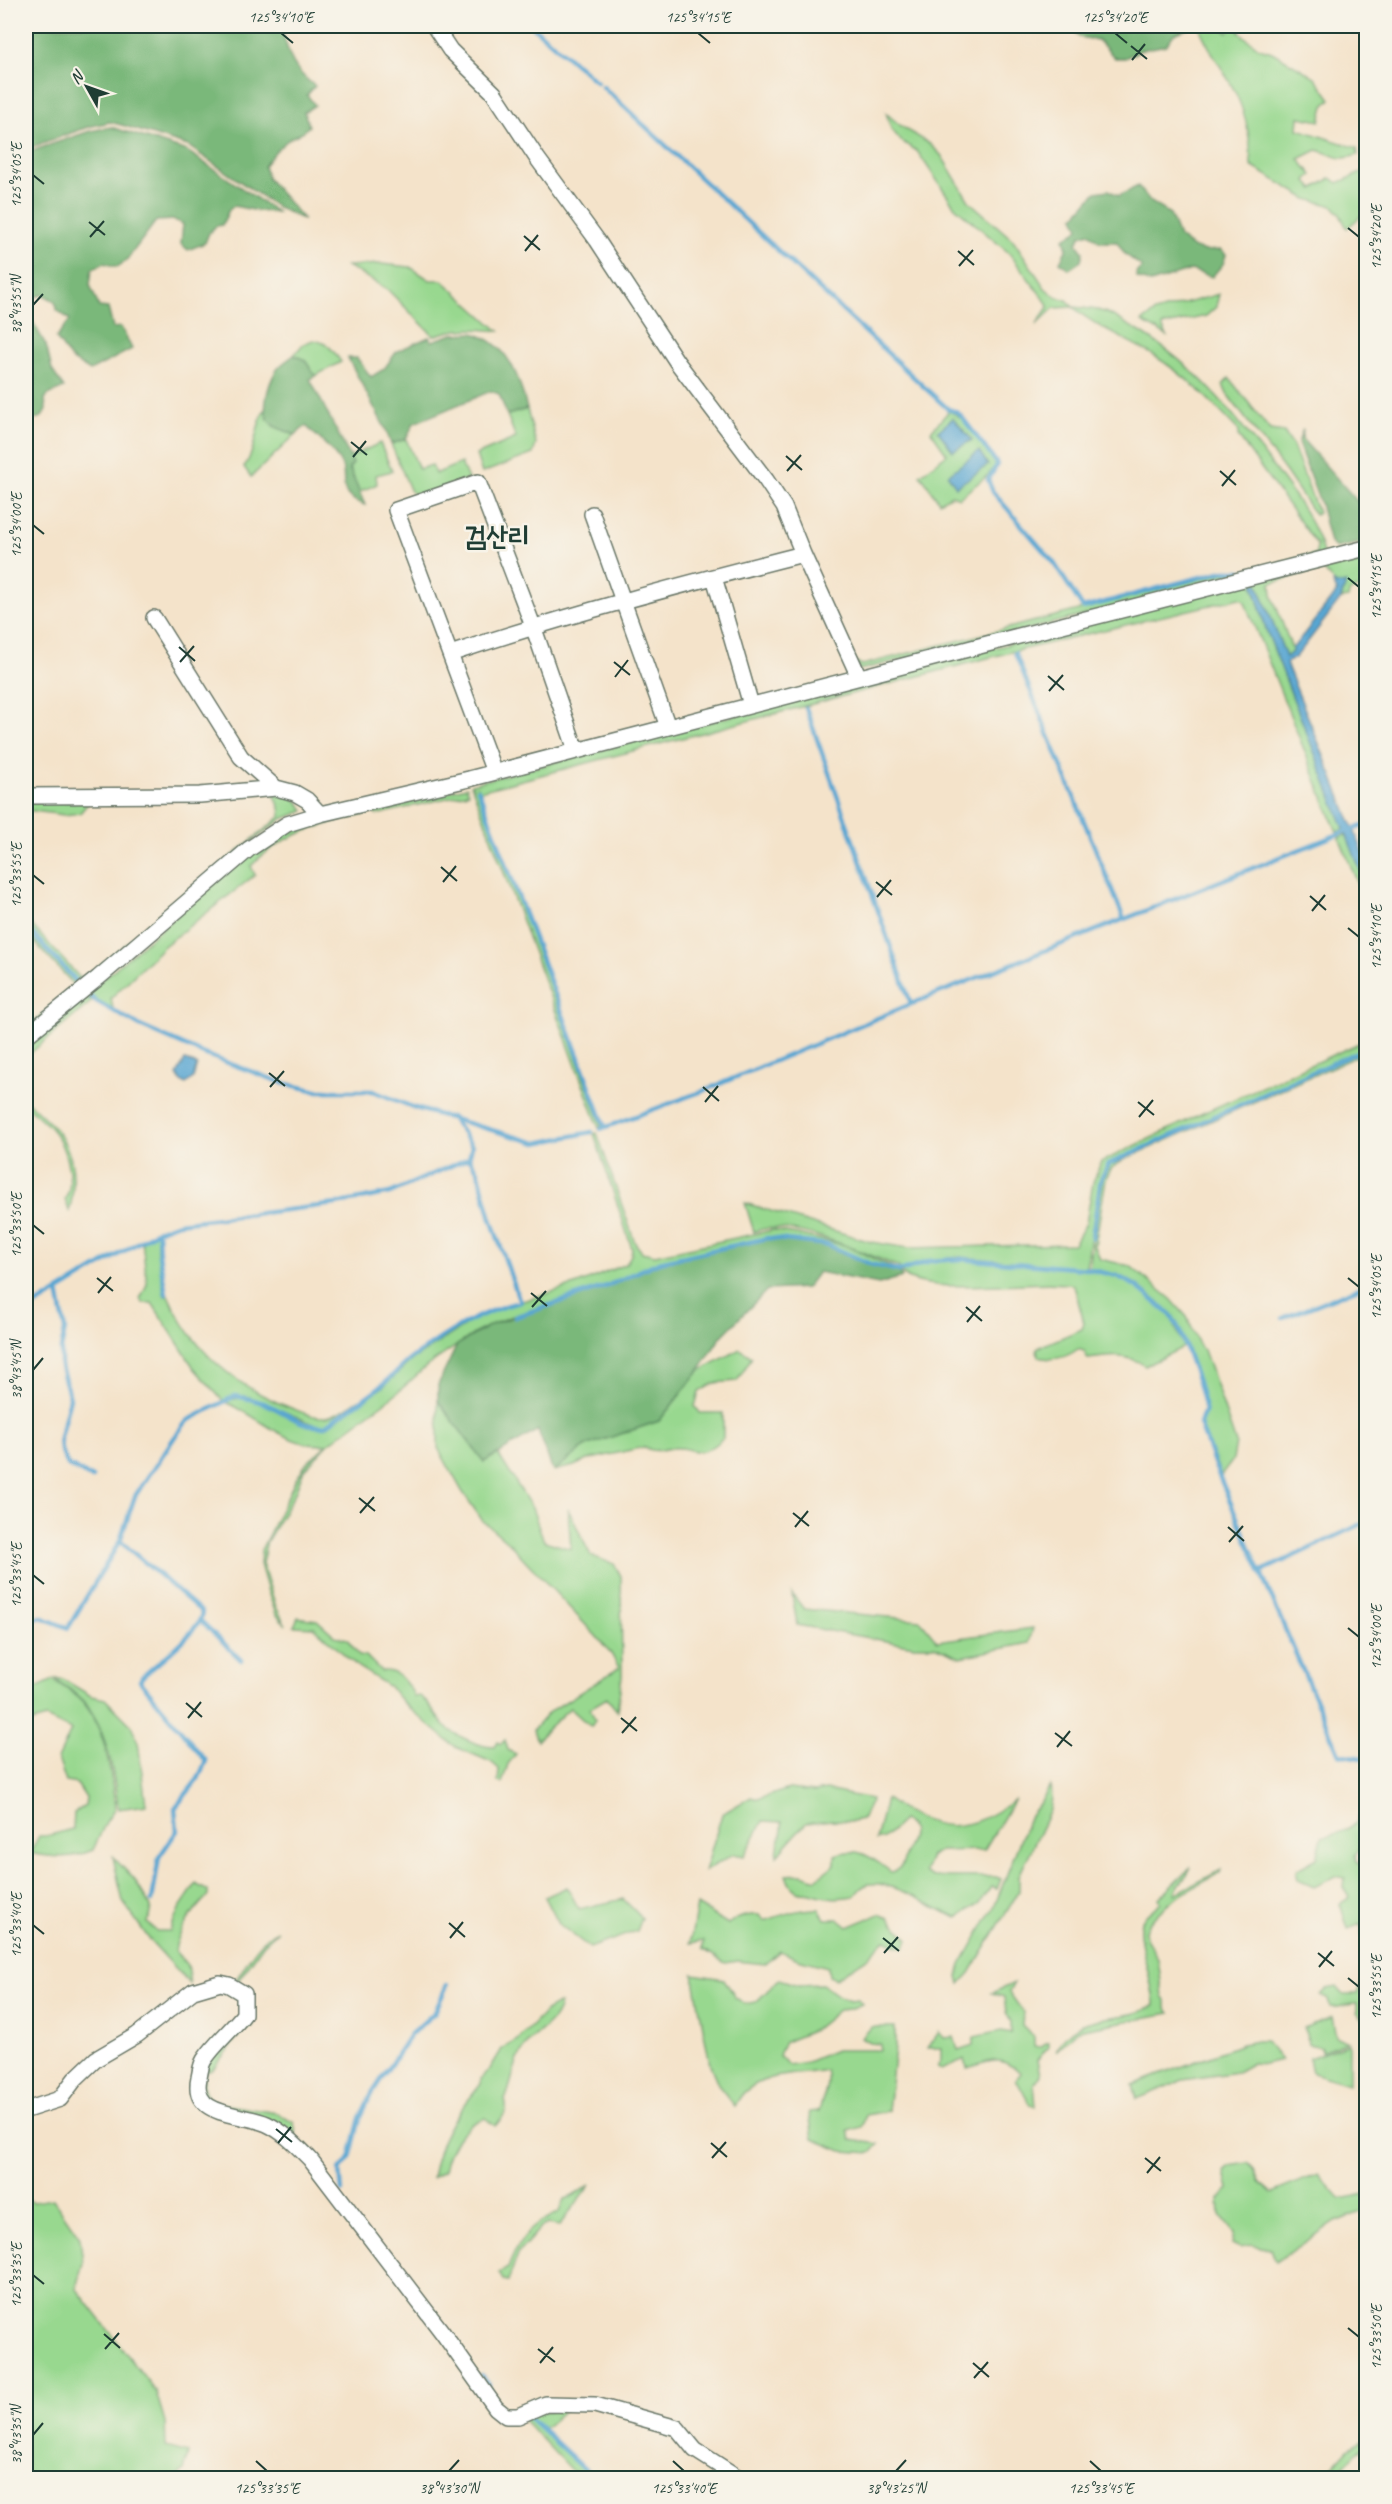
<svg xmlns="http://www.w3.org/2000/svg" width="1392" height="2504" viewBox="0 0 1392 2504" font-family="Caveat,'Poor Story',sans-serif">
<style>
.green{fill:#98d88f;stroke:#5c8a62;stroke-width:1.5}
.forest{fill:#7ab87a;stroke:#4c7a57;stroke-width:1.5}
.water{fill:#59a6d2;stroke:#3c7283;stroke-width:1.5}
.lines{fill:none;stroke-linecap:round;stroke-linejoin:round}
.stream{stroke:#59a6d2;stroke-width:4.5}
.minor-casing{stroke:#6a7768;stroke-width:18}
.minor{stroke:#fff;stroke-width:15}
.ticks{fill:none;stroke:#1f3d34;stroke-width:2}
.labels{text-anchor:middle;stroke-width:5;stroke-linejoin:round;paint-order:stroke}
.quarter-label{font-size:27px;font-weight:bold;fill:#1f3d34;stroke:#f7f3e8}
.neatline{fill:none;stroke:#1f3d34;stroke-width:2}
.ticks-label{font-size:15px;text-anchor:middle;fill:#1f3d34}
</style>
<rect width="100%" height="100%" fill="#f7f3e8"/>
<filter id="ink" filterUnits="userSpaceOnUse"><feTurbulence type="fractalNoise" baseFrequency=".0167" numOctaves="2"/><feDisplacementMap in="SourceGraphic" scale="12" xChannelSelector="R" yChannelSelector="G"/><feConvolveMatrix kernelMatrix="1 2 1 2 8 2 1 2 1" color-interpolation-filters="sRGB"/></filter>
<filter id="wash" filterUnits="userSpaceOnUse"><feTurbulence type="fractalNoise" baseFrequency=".008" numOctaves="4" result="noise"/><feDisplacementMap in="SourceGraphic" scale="24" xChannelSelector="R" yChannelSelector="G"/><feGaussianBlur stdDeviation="1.35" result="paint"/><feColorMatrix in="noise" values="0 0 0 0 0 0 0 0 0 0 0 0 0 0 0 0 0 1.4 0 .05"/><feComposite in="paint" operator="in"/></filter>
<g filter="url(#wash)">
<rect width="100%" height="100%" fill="#f4e3ca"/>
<!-- green -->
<path class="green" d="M1199,26h18l11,6 7,-6h7l-3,6 20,16 13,4 43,25 16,22 -7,7 -4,15 -21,-4 -1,12 59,19 1,7c-24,7 -21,0 -41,-5l-18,9 13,16 -6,5 7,9 18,-11 7,5 28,-12v41l-19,16 -8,-15 -6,-7 -26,-7 -56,-33c0,-27 -5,-54 -18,-78 -11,-21 -26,-40 -34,-62z
M886,113l15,13 29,18 11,11 28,46 45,40 31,47 11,9 11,3 6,7c9,1 19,1 28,4 12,3 25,13 36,19 60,36 98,84 138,140 20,27 41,53 49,87l-465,113 -4,-9 7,4 363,-92 19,-1 72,-18 1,-9 -79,-109 1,-5c-26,-27 -51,-54 -83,-74 -29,-19 -56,-26 -83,-50l-19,1 -18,17 12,-18 -1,-4 -38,-50 -54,-46 -38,-56 -16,-10 -9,-11z
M381,264l29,3 20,13h12l57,51c-24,-2 -43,-4 -65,5l-47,-47 -40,-23z
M1219,294l-3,13 -10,9 -44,10 5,10 -25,-14 13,-10z
M313,340c15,2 21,11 28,22l-26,14 -10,-16 -11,-5 9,-11z
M1229,378l41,52 14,2 9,14 25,67 -3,2 -29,-43 -59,-78 -4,-9z
M265,409l8,17 22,9 -44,42 -7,-10c13,-18 10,-39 21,-58z
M527,409l9,35 -3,10 -51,19 -6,-18 40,-17 -9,-23z
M949,411c21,8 36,36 47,54l-9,11 -28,22 -7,-3 -13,7 -15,-23 -4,-4 27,-21 -16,-23z
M406,439l13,30 13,-4 3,9 26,-11 7,16 -49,17 -8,-4 -20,-48z
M380,443l12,28 -16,4 1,9 -17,8 -11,-25 4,-3 -3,-7z
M1366,551v35l-16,5 -2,7 -7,1 4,-15 -9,1 -14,-17 -51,15 1,12 20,54v3l-6,5 -29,-75 -4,2 13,45 79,200 -8,3 -93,-232 -4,-2 -229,54 -531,139 -4,-5 126,340 -3,2 -128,-344z
M467,787l1,6 -92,22 -3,-3c-46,13 -88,18 -122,54l4,9 -91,71 -53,52 2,11 -16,-9 -9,-8 173,-149 26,-15z
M274,794c13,-1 25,4 30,17l-22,8 -37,28 -164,141 -55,44v-4l50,-41 -50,-54v-4l53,56 1,-1 -54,-60v-5l56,61 199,-164 -1,-8z
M26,801l63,1 -9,11 -16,2 -38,-5z
M1347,834l19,51v19l-27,-67z
M84,993l8,8 -66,56v-18z
M1366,1040v7l-257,116 -9,16 -14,89 -126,-11 -31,3 -29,10 -1,-3c-31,-13 -115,-51 -145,-35l-9,-29 126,39 37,6 166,-4 12,-21 7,-41 8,-20 102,-49z
M1366,1049v3l-243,108 -12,9 -5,10 -11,67 5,13 30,7 41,33 16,18 13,30 4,3 32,93 -3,17 -12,16 -20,-52 5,-15 -7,-27 -19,-54 -8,-14 -36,-30 -18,-9 -29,-7 14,-89 7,-14 11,-6z
M26,1101c30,25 50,45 47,87 -1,8 -1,15 -4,23l-4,-12c11,-16 0,-53 -11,-67 -8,-10 -19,-18 -28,-26z
M597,1133l38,110 7,9 13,3 118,-25 24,4 47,11 55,25 -29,-7 -42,-19 -60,-7 -109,24 -53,24 -102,34 -29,14 -48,33 -30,27 -69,51 -25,28 -9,23 -27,46 -5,22 14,44 10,18 -10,-11 -8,-22 -8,-28 1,-14 35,-71 10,-15 21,-20c-39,6 -68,-29 -102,-42 36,-17 65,30 101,25l57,-40 30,-28 59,-38 28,-13 78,-24 48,-20 5,-9 1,-6 -38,-115z
M157,1232v19l8,45 3,-1c25,56 66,91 123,113 11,4 23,10 35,9 12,-2 23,-11 33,-17l-34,25 -7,1 -68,-29 -15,-2 -12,6 -29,-33 -42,-65h-9l-3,-4 7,-15 -5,-43z
M960,1260l128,10 29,7 18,9 35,29 14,32 -39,19c-17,-13 -37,-10 -57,-7l-4,-8 -6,-2c-12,9 -25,12 -40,8l-1,-9 45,-19 2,-6 -10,-38c-34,-8 -155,14 -173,-13l29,-10z
M740,1349l12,8 -15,24 -23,2 -15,9 -4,14 5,7h23v25c-28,25 -26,7 -52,10 -11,2 -17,5 -27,-1l-57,13 -13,6 -21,5 35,-26 71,-24 40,-50z
M438,1401l46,61 14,-8 34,54 12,33 27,8 -3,-40 23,47 23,8 7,12 1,100 -5,35 -10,-13 -17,10 5,12 -4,7 -21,-19 -22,20 -11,13 -4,-11 16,-18 70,-44 -9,-16 -14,-16 -86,-92 -28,-24 -20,-29 -24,-43z
M792,1594l12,15 116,11 17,21 96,-13 -4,15 -68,14 -27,-11h-20l-117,-21z
M298,1617l19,3 18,16 12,3 12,16 7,1 15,15c17,-1 23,9 32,22v4l7,-1c11,9 16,21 25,30 11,10 35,21 49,21l3,-5 4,2 4,-4 3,10 8,4 -8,10 -6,19 -4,-1 1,-13 -8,-7 -35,-15 -8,-6 -45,-38 -13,-16 -32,-20 -44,-40 -20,-1z
M55,1679h8l28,17 14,3 26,26 7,17 8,63 -28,4c-4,-35 -10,-73 -30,-103 -7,-11 -23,-19 -33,-27z
M53,1680c10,7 26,15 33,26 20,26 26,70 29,102l-9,14 -13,28c-21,9 -40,8 -63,3l9,-17c12,1 22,-5 34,-7l1,-16 11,-7 1,-8 -9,-14 -11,-2 -8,-23 13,-29 -25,-12 -20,6v-31z
M1050,1786l2,12 -2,12 -31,66v15l-49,82 -10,11 -2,-8 3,-11 34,-60 35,-90 13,-16z
M789,1789l26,3 11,-2 46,9 -10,20 -9,2 -21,-1 -26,3 -29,33c0,-12 7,-24 5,-34l-19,-1 -19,35 -11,-2 -28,17 17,-57 29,-17 7,2z
M886,1799c49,34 81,37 129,0l-31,51 -44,1 -9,5 -6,16 8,5h63l5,2 -4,10 -6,-2 -11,16 -22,15c-21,-7 -74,-44 -94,-32 -4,2 -7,7 -10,10 -17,3 -28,2 -43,-3 -7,-2 -13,1 -18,-5 -4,-3 -5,-8 -7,-13l17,-1 13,5 19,-15v-9c25,-9 36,2 56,17 13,-4 12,-10 16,-22 4,-15 11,-18 -4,-30l-19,18 -8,2z
M1366,1811v35l-7,3 -4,6 2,8 9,2v101l-5,-42 -13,5 -8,-25 10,-7 -6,-9 1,-10 -9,-2 -22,11 -16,-7 -2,-10 21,-12 5,-21c16,-4 34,-7 38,-24z
M113,1857l21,22 17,28 -3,16 8,8h14l9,-22 17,-25 12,7v5c-14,13 -31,37 -33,55l12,14 3,19 -41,-45 -26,-37z
M1191,1867c-4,11 -15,18 -16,27l46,-24 -1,3c-26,15 -59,29 -75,57l1,8 12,21 5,38 3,4v7l4,5 -92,17 -22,21c19,-44 68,-26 98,-46 0,-22 -19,-68 -13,-83 3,-7 14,-14 20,-20l-2,-4z
M567,1887l12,22 44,-10 19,19 -5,13 -47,17 -31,-24 -14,-27z
M697,1905l31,19c11,-7 19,-10 32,-9l4,6c18,-6 36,-13 55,-12l6,10h13l10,8 31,-13 10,4 19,21 -3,9 -20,-8 -18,18 -32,21 -6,-3 -1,-9 -30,-8 -18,-8 -15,13 -28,-3 -12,2 -22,-14v-8l-13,2z
M278,1931l-15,14 -26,37 13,14 2,30 -11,6 -28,37 -8,4c-3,14 -2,22 10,30l62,10 17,10 2,11 -4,4c-7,-6 -18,-14 -27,-17 -20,-7 -64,-5 -66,-34 -2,-39 52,-53 48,-91l-14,-12c12,-17 25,-45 45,-53z
M693,1974l31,5 11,18 10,7 11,-2 23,-23 19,6 24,-1 17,12 11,4 8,-1 4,5 -12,5 -11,1 -25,20 -29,12 -6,13 9,10 19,-3 29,-12h44v-6l-11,-1 -8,-5 11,-11h23v20l-7,64 -22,4 -4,12 -14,4 3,9 28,4 -8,9 -29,-2 -29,-12 -4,-27 10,-1c4,-15 11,-26 7,-41 -28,6 -58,2 -80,21 -5,3 -8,10 -11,15l-16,-20 -9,-21z
M1366,1979v43l-9,-10v-8c-11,-1 -17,5 -27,3l-2,-9 -7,-3 6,-6 10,-2 6,7h14l5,-13z
M1014,1983l-5,9 14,20 -1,13 12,12v9l5,1 9,-5v5l-11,13 3,15 -6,8 2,24 -7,-4 -13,-24 5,-6c-24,-19 -26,-12 -54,-5l-2,-9 -24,10 -4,-2 4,-7v-12h-13l11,-16 5,6 10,-1 4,13 15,-5 1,-8 27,-6 10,2v-11l-5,-10 -2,-15 -12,-4z
M560,2003c-2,20 -25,29 -35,44 -12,16 -12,35 -20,53 4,12 -3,18 -10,26l-10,-8c-23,7 -37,30 -41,53l-12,6c8,-44 22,-59 49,-93v-6l9,-9 12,-20 17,-10 28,-29z
M1332,2017l4,19 12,6 -27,10v-5l-12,-3 -5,-16z
M1256,2041h9l16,19 -16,4 -12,-1 -16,9 -54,8 -46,19 -4,-14 109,-41z
M1349,2044v40l-37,-11 -3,-15z
M1248,2163l6,6 6,14 12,10 46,-19 22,25 26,-5v16l-31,12 -59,40 -5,-13 -20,-4 -11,3 -8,-4 2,-11 -14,-18 -1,-16 10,-10 -4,-17 5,-6z
M590,2185l-31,41 -11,-2 -7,3 -22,25 -11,29 -5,-1 -4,-7 9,-5c6,-17 14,-33 30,-44 6,-5 14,-7 21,-12l5,-13c10,-1 16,-9 26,-14z
M53,2199l27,39 3,25 -7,25 80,104 9,30 1,25 22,6 -4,18 -8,7h-150v-278l7,2z
M567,2408l-24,21 -16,-15z
M526,2415l66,63h-9l-13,-9 -47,-50z
M1366,2439v7l-10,7 -23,25h-11l26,-29z"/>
<!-- forest -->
<path class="forest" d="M26,26h258l-2,4c7,26 10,39 33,56l-8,9 8,10 -11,7 5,14c-9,10 -12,7 -21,14 -9,7 -18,17 -24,26l4,13 36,41 -27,-13 -89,-61 -63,-20 -15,-4 -22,5 -62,22z
M1070,26h124l-20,8 -8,11 -25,5 -16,8h-10l-17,-18 -19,-3z
M111,127l76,24 90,61 -19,-1 -24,-5 -5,4 -7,15 -6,1 -7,7 -4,10 -17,7 -7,-6 2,-20 -9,-4 -18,1 -30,40 -9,6 -13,-4 -12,6 -2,16 9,22 9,1 5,20 8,-1 11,22 -42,22 -19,-12 -15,-21 14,-18 -13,-10c0,-10 -7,-12 -15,-15l-8,2 -8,13 20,35 6,25 12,18 -16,7 -3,4 1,10 -4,8 -16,5v-269l64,-22z
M1138,186l13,16 19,12 9,23 15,11 11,3 16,-1 5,5 -3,9 -11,13 -21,-7 -40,13 -14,-5 -1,-5 6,-6 -17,-13 -8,-12h-17l-11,-9 -9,3 -3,8 6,8 -2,9 -12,8 -9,-7 7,-14 -3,-10 10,-5 5,-5 -5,-11 22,-25 13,-2 10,6z
M473,333c35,10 46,43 54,76l-20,6 -8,-21 -8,-3 -77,32 -8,16 -15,5 -5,-14 -38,-72h9l14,19 13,-8 13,-18 32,-14 3,4 21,-7z
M294,355l11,5 10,16 -5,3 40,78 3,7 -4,4 16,37c-32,-11 -16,-24 -24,-41 -8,-15 -23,-26 -35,-38l-11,9c-7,-4 -17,-6 -22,-10 -15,-10 -4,-42 3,-54 4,-7 12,-11 18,-16z
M1303,429l-1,10 64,72v31l-30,6 -6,-5 -10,-40 -22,-60z
M768,1239l59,7 43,19 29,7 3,5 -23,7 -61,-12 -12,16 -39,2 -47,48 -21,33 -40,50 -71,24 -35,26 -15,-41 -54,32 -46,-61v-16l19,-40 35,-21 115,-37 52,-24z"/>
<!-- water -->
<path class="water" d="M953,418l19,22 -19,11 -15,-20z
M979,451l9,14 -32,22 -8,-12z
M1257,582l29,75 6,-5v-3l45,-57 -3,-4 -1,-6 3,3 10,-2 -5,16 -45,58 -10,6 80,196v26l-100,-256 -13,-45z
M185,1060l12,5 -4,13 -7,6 -6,-4 -3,-5z"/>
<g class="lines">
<!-- stream -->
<path class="stream" d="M532,26l65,56
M602,86l321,300 25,23 9,3 5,5 34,45 1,3 -9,15 5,12 61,71 29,45 141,-37h17
M1015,653l109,266
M806,708l105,296
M478,789l127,338
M1354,829l12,-4
M26,927l54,58
M87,993l9,8 44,25 66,29 77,28 34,8h56l42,17 122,35 55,-11
M601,1129l102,-38 208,-87 435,-173
M158,1230l1,24 7,40
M1092,1238l9,-59 8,-15 257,-116
M58,1291l7,39 -4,19v18l9,31 -10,39 1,13 7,15 24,13
M26,1311l131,-80 21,-8 158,-19 54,-11 79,-35
M515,1317l92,-31 52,-24 109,-24 60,7 42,19 30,7 30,-10 30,-2 128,10 29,7 19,10 35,29 8,14 19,53 7,27 -5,15 17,47 122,283 27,5
M1283,1318l83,-33
M120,1541l82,71c-1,19 -45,51 -60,65l-2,4 66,80 -8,18 -23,29 2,23 -18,26 -7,44
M1260,1572l106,-50
M200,1620l41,40
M26,1622l15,-5 27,11 52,-87 15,-45 39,-58 13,-17 48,-25c12,2 22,4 33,9 18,7 36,24 57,21 19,-14 39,-26 57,-41 11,-9 20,-20 31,-28 32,-23 69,-47 107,-55l-29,-83 -13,-48 -9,-13 3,-12 -21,-29
M26,1665v6
M342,2192l-2,-22 10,-12 10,-40 12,-25 38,-58 25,-23 12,-27
M481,2375l8,10
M528,2416l66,62"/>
</g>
</g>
<g filter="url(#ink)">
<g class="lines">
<defs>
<path id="minor" d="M434,26l16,24 44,43 43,65 60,82 80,122 89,118 18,27 19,47
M592,514l76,213
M714,577l37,128
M154,618l87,139 35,31
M450,654c116,-39 234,-70 353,-100l56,123
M494,772l-98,-262 82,-28 55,144 43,124
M26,796l174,-1 76,-7 19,5 12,7 13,14
M26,1036l72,-58 151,-129 38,-25 33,-10 149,-35 522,-136 375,-95
M26,2110l34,-11 15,-20 21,-20 41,-24 56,-44 27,-8 9,2 15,9v20c-12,16 -29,29 -40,46 -3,5 -4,12 -5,18 -9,40 44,35 68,46 17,8 30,22 43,35l132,173 54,76 10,8h12l28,-12 49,1 82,23 18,22 44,28"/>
</defs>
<!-- minor casing -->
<use href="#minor" class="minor-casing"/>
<!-- minor -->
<use href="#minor" class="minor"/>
</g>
</g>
<!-- ticks -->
<path class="ticks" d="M281,33l12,10M698,33l12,10M1115,33l12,10M1131,46l16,13M1132,60l13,-16M33,175l11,9M89,222l16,13M1348,228l11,9M524,236l16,14M90,237l14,-16M525,251l13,-16M958,251l16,14M959,266l14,-16M33,305l10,-11M351,442l16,13M786,456l16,14M353,457l13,-16M787,471l14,-16M1220,471l16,14M1222,486l13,-16M33,525l11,9M1348,578l11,9M179,647l16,14M180,662l14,-16M614,662l16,13M1048,676l16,14M615,677l13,-17M1049,691l14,-16M441,867l16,14M33,875l11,9M443,882l13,-16M876,882l16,13M1310,896l16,14M877,897l14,-17M1312,911l13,-16M1348,928l11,9M269,1073l16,13M270,1087l14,-16M703,1087l16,14M705,1102l13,-16M1138,1102l16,13M1139,1117l14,-17M33,1225l11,9M97,1278l16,13M1348,1278l11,9M98,1293l13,-16M531,1293l16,13M532,1307l14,-16M966,1307l16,14M967,1322l13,-16M33,1370l10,-12M359,1498l16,13M360,1513l14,-16M793,1513l16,13M795,1527l13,-16M1228,1527l16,14M1229,1542l14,-16M33,1575l11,9M1348,1628l11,9M186,1703l16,14M188,1718l13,-16M621,1718l16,13M622,1733l14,-16M1055,1733l17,13M1057,1747l13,-16M449,1923l16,14M33,1925l11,9M450,1938l13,-16M883,1938l16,13M884,1953l14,-16M1318,1953l16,13M1319,1967l13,-16M1348,1978l11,9M276,2129l16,13M278,2143l13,-16M711,2143l16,14M712,2158l14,-16M1145,2158l16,13M1147,2173l13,-16M33,2275l11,9M1348,2328l11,9M104,2334l16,14M105,2349l14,-16M538,2349l17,13M540,2363l13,-16M973,2363l16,14M974,2378l14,-16M33,2435l10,-12M256,2461l11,10M673,2461l11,10M1090,2461l11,10M449,2471l10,-11M896,2471l10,-11"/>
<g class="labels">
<!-- quarter labels -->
<g class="quarter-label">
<text x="497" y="545">검산리</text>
</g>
</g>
<!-- margin -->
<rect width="1392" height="2504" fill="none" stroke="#f7f3e8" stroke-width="66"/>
<!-- north arrow -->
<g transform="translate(87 87) rotate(310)" stroke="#f7f3e8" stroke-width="4.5" paint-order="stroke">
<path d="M0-4.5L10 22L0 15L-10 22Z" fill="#1f3d34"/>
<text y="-9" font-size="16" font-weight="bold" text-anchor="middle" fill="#1f3d34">N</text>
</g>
<rect x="33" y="33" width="1326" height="2438" class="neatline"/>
<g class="ticks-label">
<text x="281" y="22">125°34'10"E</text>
<text x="698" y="22">125°34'15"E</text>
<text x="1115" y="22">125°34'20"E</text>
<text transform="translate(16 175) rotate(-90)" y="5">125°34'05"E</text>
<text transform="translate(1376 237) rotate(-90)" y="5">125°34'20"E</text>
<text transform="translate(16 305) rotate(-90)" y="5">38°43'55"N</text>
<text transform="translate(16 525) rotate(-90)" y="5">125°34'00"E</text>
<text transform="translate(1376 587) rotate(-90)" y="5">125°34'15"E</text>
<text transform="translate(16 875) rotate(-90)" y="5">125°33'55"E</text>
<text transform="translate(1376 937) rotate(-90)" y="5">125°34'10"E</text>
<text transform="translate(16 1225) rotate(-90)" y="5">125°33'50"E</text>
<text transform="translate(1376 1287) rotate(-90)" y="5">125°34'05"E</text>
<text transform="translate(16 1370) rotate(-90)" y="5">38°43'45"N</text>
<text transform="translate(16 1575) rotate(-90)" y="5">125°33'45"E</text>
<text transform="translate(1376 1637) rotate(-90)" y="5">125°34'00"E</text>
<text transform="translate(16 1925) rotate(-90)" y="5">125°33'40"E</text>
<text transform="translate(1376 1987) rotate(-90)" y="5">125°33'55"E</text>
<text transform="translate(16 2275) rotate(-90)" y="5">125°33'35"E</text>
<text transform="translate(1376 2337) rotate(-90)" y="5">125°33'50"E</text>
<text transform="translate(16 2435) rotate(-90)" y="5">38°43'35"N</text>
<text x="267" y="2493">125°33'35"E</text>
<text x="449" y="2493">38°43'30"N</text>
<text x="684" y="2493">125°33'40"E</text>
<text x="896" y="2493">38°43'25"N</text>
<text x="1101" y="2493">125°33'45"E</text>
</g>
</svg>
